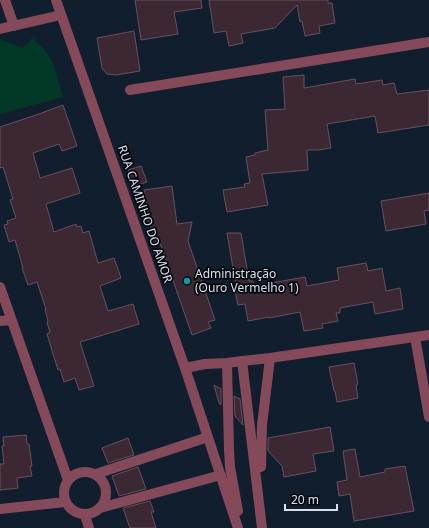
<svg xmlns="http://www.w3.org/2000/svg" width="429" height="528" viewBox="0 0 429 528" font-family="'Noto Sans',sans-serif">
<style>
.green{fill:#023826}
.building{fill:#3c2833;stroke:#68505d}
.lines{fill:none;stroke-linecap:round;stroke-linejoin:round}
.minor{stroke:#854a5a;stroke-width:10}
.culture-dot{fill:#0f9aa8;stroke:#04080e;stroke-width:1.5}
.labels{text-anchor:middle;stroke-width:3.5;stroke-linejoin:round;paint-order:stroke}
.street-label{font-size:12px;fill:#d7e0eb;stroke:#04080e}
.poi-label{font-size:12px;fill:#d7e0eb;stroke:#04080e;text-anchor:start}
</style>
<rect width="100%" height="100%" fill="#111e2e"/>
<!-- green -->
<path class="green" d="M32,38l11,10 10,15 10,34 -63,17v-75l23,9z"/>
<!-- building -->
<path class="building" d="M135,0h66l1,8 -28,4 4,22 -37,6z
M209,0h119v3h4l3,20 -16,3 1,7 -15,3 -3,-15 -2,1 -3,-17 -22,23 -34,6 2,9 -14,3 -3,-15 -12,2z
M134,31l6,40 -24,4 -9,-1 -5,-6 -5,-30z
M304,75v13l51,-9 1,5 26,-4 1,5 11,-2 3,11 32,-4v35l-51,8 -3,-17 -48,8 4,24 -13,2h-11l1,20 -46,4 6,31 -41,7 -4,-22 22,-3 -1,-3 6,-1 -4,-26 9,-2v-2l13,-3 -3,-40 20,-1 -2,-32z
M63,105l14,41 -15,5 -3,-7 -26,9 7,25 32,-10 8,25 -34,11 8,28 22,-8 1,3 4,-1 2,7 6,-2 9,32 16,-5 7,20 -21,8 8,25 25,-7 6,20 -59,18 14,44 -15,4 -4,-12 -11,4 -4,-13 -2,1 -11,-36 3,-2 -3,-9 1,-2 -3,-12h1l-9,-27 -9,3 -6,-17h1l-8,-28 -6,2 -5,-17 4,-1 -1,-3 9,-3 -6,-18 3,-1 -10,-32 -3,1v-41l45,-15h-1z
M141,166l6,16 -13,4 -6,-16z
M172,186l5,38 15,-2 -4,19 27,79 -7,2 3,6 -19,7 -32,-92 -3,1 -8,-21 -5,-33z
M429,193v17l-5,1 2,13 -40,7 -5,-30z
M227,233h14l8,48h4l1,5 51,-9 2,9 32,-6 -2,-12 29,-5 2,8 14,-3 4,23 14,-3 3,21 -28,5 -2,-12 -33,6v5h-4l2,8 -16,3 1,4 -19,3 -4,-19 -31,6v-1l-21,4 -3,-17 -7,1 -3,-14h2z
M354,363l4,21 -2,1 2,13 -21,4 -2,-11h-1l-5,-24z
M214,385l7,4v16l-2,-2z
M234,396l6,3 3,26 -8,-9z
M330,427l4,24 -21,3 3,17 -32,6 -2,-11 -14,-15v-13z
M26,435l1,9h2l3,22h-2l2,10 -15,2 1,10 -18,2v-26h4l-2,-18h2l-1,-9z
M128,438l6,17 -26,8 -6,-15z
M355,449l5,28 25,-5v-3l20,-3 9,45 -60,10 -4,-27 -11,2 -2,-14 10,-2 -4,-29z
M138,467l8,22 -27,7 -7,-20z
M150,501l4,11h-3l5,16h-26l-7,-20z"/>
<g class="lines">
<!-- minor -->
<path class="minor" d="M5,0l9,26
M56,0l129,368 53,160
M0,29l61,-14
M130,90l299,-48
M0,287l68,193
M0,321l11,-1
M415,337l14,80
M242,361l20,167
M227,363l2,87 1,17 8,44
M185,368l20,-4 22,-1 15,-2 28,-3 159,-23
M261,467l1,-42 8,-67
M64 493a21 21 0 1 1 42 0a21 21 0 1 1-42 0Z
M96,474l112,-37
M100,508l121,-33
M0,509l65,-7
M85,515l4,13"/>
</g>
<!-- markers -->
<circle class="culture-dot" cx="187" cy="281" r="4"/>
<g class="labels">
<!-- street labels -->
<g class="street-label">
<text transform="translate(145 214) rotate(71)" y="4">RUA CAMINHO DO AMOR</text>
</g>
<!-- poi labels -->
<g class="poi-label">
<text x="195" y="278">Administração<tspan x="195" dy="14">(Ouro Vermelho 1)</tspan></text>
</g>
</g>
<!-- scale -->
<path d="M285 504v6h52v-6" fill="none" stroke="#d7e0eb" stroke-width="2"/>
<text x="291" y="504" font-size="12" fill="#d7e0eb" stroke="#04080e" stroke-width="3" paint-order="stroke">20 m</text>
</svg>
